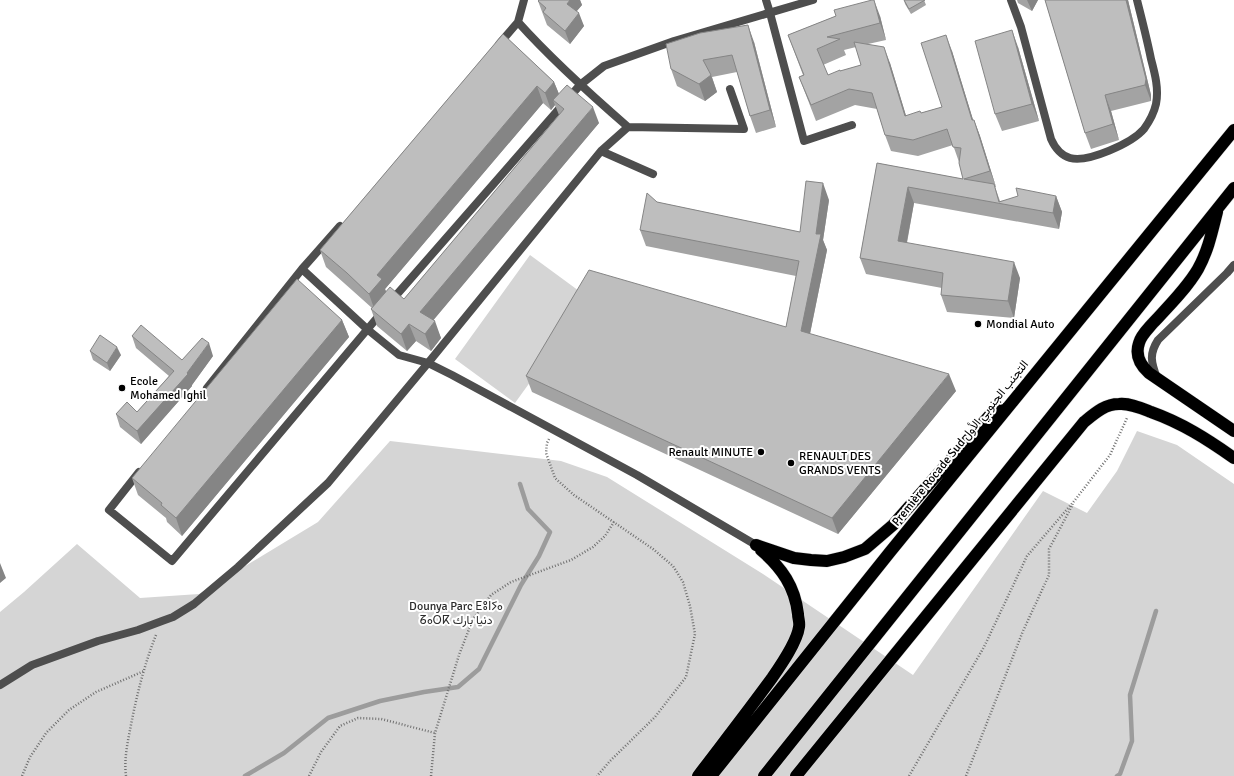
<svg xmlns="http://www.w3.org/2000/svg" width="1234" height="776" viewBox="0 0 1234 776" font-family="Signika,Vazirmatn,'Noto Sans Tifinagh',sans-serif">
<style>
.green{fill:#d5d5d5}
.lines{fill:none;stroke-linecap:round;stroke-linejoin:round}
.stream{stroke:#9c9c9c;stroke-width:4.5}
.motorway-casing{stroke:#dbdbdb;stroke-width:13}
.path{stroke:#707070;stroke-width:2.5;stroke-dasharray:1 2;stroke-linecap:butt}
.service{stroke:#4e4e4e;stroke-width:8}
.minor{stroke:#4e4e4e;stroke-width:8}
.motorway{stroke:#000;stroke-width:12}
.wall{fill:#a3a3a3;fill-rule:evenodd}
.shaded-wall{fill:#858585}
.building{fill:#bebebe;stroke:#858585}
.poi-dot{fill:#000;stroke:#fff;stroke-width:1.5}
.labels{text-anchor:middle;stroke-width:4;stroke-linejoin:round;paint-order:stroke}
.poi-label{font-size:12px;fill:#000;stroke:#fff;text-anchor:start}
.street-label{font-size:12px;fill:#000;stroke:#fff}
.park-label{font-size:12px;fill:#2c2c2c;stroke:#fff}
</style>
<rect width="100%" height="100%" fill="#fff"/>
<!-- green -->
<path class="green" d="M530,255l60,44 -75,104 -60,-44z
M1137,431l40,14 57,39v292h-1234v-164l24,-20 53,-48 63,54 59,-4 119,-72 72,-81 171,20 46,16 156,97 150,101 130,-184 44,22 30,-42z"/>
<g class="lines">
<!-- stream -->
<path class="stream" d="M245,776l39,-23 44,-35 52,-17 44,-9 34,-5 21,-18 42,-84 18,-29 11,-24 -22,-23 -8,-25
M1117,776l3,-2 12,-33 -2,-46 26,-84"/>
<defs>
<path id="motorway" d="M1217,212c-5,20 -9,39 -19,57 -11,19 -30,38 -45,54 -5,6 -12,12 -14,20 -4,12 1,22 10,30l85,58
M756,545l38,13 17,2 16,1 17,-4 21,-8 28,-24 105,-119
M698,776c25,-33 50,-65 74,-98 9,-13 25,-36 27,-51 1,-4 -1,-9 -1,-13 -3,-27 -16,-46 -37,-64
M711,776l179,-224 344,-422
M764,776l470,-588
M796,776l288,-354c11,-9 21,-18 35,-18 11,-1 22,4 32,8 31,11 56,27 83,46"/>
</defs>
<!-- motorway casing -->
<use href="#motorway" class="motorway-casing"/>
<!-- path -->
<path class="path" d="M549,439l-2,4 -1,10 9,25 19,17 79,54 20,17 10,16 7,24 5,28 -9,43 -31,40 -45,44 -13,15
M22,776l8,-19 16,-24 23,-23 27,-18 48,-21
M126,776c-2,-15 1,-31 4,-46 6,-32 14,-65 26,-95
M309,776l12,-24 19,-26 18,-8 23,1 54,14
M431,776l4,-43 24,-78 14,-36 18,-24 20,-13 60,-22 22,-13 12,-11 9,-14
M909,776l75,-129 43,-91 48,-56 35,-45 17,-37
M966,776l57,-145 26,-56v-26l24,-45"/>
<!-- service -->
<path class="service" d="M1157,378c-6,-16 -8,-24 1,-38l69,-67 7,-8
M0,685l32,-20 66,-24 40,-11 24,-9 11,-4 21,-13 44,-37 90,-84 100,-120"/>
<!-- minor -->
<path class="minor" d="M524,0l-6,22c34,38 72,72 110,105l116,2 -14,-40
M766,0l4,13 34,128 48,-16
M1011,0l10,27 30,112c4,9 9,16 19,19 18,5 62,-15 74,-29 5,-7 10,-16 12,-25 3,-15 -1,-30 -5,-45 -4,-20 -9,-39 -14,-59
M499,44l19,-22
M601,151l52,23
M302,269l65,60 32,26 29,8 24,12 185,100 119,70
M392,300l188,-215 24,-19 70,-25 139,-41
M428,363l173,-212 27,-24
M207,388l95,-119 38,-43
M139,472l-30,38 63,51 210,-249"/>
<!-- motorway -->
<use href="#motorway" class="motorway"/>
</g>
<!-- wall -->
<path class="wall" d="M539,0h41l2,5 -6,6 8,15 -14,18 -23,-19 -9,-24z
M904,0h20l2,5 -15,9 -6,-10z
M1017,0h21l-6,11 -14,-8z
M1045,0h83l23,95v6l-40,10 8,29 -28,9 -6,-16z
M836,16h44l6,24 -18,4 22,19 16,53 15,-3 21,-6 10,-56 21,69h1l6,16 16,51h-1l5,14 56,-5 6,16 -3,17 -145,-26 -7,40 113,35 -6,40 -67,-6 -6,-17 1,-7 -76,-14 -6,-16 17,-95 86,16 -4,-17 -6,-17 -35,11 -27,-5 -6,-16 -8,-26 -22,-4 -39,16 -17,-44 4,-2 -15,-40zM856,47l5,18 -33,10 -5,-10 23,-10 -2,-5z
M503,34l51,48 5,12 40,29 -166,197 8,18 -10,13 -15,-10 -9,10 -30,-25 -6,-17 1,-1 -19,-17 -27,-24 -6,-17zM543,103l8,7 4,-5 4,10 -155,184 -18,-7 -1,-3z
M754,42l22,85 -20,6 -6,-17 -13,-44 -25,5 5,15 -12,9 -28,-15 -6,-17z
M1018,47l21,74 -37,10 -7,-17z
M829,200l-6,40 4,10 -17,84 146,57 -118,143 -306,-142 -6,-16 260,-49 10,-51 -150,-30 -6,-16 17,-28 143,30z
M342,320l7,17 -167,199 -15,-14 -1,-4 -28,-23 -6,-17z
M132,336l50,24 31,-4 -21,29v1l-51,58 -21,-17 -4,-13 21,-2 32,-36 -33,-28z
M90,351l31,4 -11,16 -17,-11z"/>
<!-- shaded-wall -->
<path class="shaded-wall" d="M570,0h10l2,5 -10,12 -5,-13z
M874,0l6,16 6,24 -6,-17z
M1027,0h11l-6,11z
M1126,0h2l23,95v6l-6,-16z
M579,13l5,13 -14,18 -5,-13z
M748,25l6,17 22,85 -6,-17z
M1012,30l6,17 21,74 -7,-17z
M946,35l6,16 26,85 -6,-16z
M884,47l6,16 21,69 -6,-16z
M711,75l6,17 -12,9 -6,-17z
M554,82l7,17 -8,1 2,5 -4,5 -6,-17z
M537,86l6,17 -158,186 3,7 -13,15 -6,-17 8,-19z
M1105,95l6,16 8,29 -6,-16z
M593,107l6,16 -173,206 -6,-17z
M974,120l6,16 16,51 -6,-16z
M823,183l6,17 -6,40 4,10 -20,98 -6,-17z
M908,187l6,16 -10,54 -6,-16z
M1056,196l6,16 -3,17 -6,-16z
M1014,262l6,16 -6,40 -6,-17z
M342,320l7,17 -167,199 -6,-18z
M435,321l6,17 -10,13 -6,-17z
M409,324l7,17 -9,10 -6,-17z
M209,343l4,13 -21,29v1l-51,58 -4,-13 50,-58z
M117,347l4,8 -11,16 -3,-8z
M949,374l7,17 -118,143 -6,-16z
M0,563l6,15 -6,5z"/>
<!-- building -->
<path class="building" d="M539,0h31l-3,4 12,9 -14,18 -22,-19 3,-4 -8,-7z
M872,0h2l6,23 -53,14 13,2 -23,10 11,26 12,-5v1l21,-6 -7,-23 30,5 21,69 15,-5 1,2 21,-6 -21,-64 25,-8 26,85h2l16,51 -26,8 30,5 5,18 19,-6 -2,-8 40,8 -3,17 -145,-26 -10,54 116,21 -6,39 -67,-6 2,-22 -83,-15 17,-95 86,16 -4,-16 2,-15 -8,-1 -6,-18 -34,11 -28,-5 -13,-42 -23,-4 -38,16 -12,-28 5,-2 -16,-40 48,-19 -2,-6z
M904,0h21l-16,9z
M1045,0h81l20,79 -1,6 -40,10 8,29 -28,9z
M748,25l22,85 -20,6 -18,-61 -29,5 8,15 -12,9 -28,-15 -5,-25 34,-11z
M1012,30l20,74 -37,10 -20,-73z
M503,34l51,48 -9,11 -8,-7 -160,189 5,4 -13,15 -22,-21 -27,-23z
M567,85l26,22 -173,205 15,9 -10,13 -16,-10 -8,10 -30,-25 19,-22 14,12 160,-190 -11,-9z
M806,181l17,2 -7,51h5l-20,97 148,43 -117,144 -306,-142 63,-106 197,57 13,-66 -159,-31 7,-37 10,9 143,30z
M297,279l45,41 -166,198 -15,-13 1,-2 -30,-25z
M141,325l41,35 20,-22 7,5 -22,30 1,1 -51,57 -21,-17 11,-12 10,10 37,-41 -42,-35z
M100,335l17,12 -10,16 -17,-12z"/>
<!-- markers -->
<g class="poi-dot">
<circle cx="978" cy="324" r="4"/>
<circle cx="122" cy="388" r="4"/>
<circle cx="761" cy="452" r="4"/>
<circle cx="791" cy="463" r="4"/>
</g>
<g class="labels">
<!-- poi labels -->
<g class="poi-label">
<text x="986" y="328">Mondial Auto</text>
<text x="130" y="385">Ecole<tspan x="130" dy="14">Mohamed Ighil</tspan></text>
<text x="753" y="456" text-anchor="end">Renault MINUTE</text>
<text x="799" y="460">RENAULT DES<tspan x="799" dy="14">GRANDS VENTS</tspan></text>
</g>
<!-- street labels -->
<g class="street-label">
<text transform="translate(960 443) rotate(-51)" y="4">Première Rocade Sud التجنب الجنوبي الأول</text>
</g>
<!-- park labels -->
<g class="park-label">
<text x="456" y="610">Dounya Parc ⴹⵓⵏⵢⴰ<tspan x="456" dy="14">ⵒⴰⵔⴽ دنيا بارك</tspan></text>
</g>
</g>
</svg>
